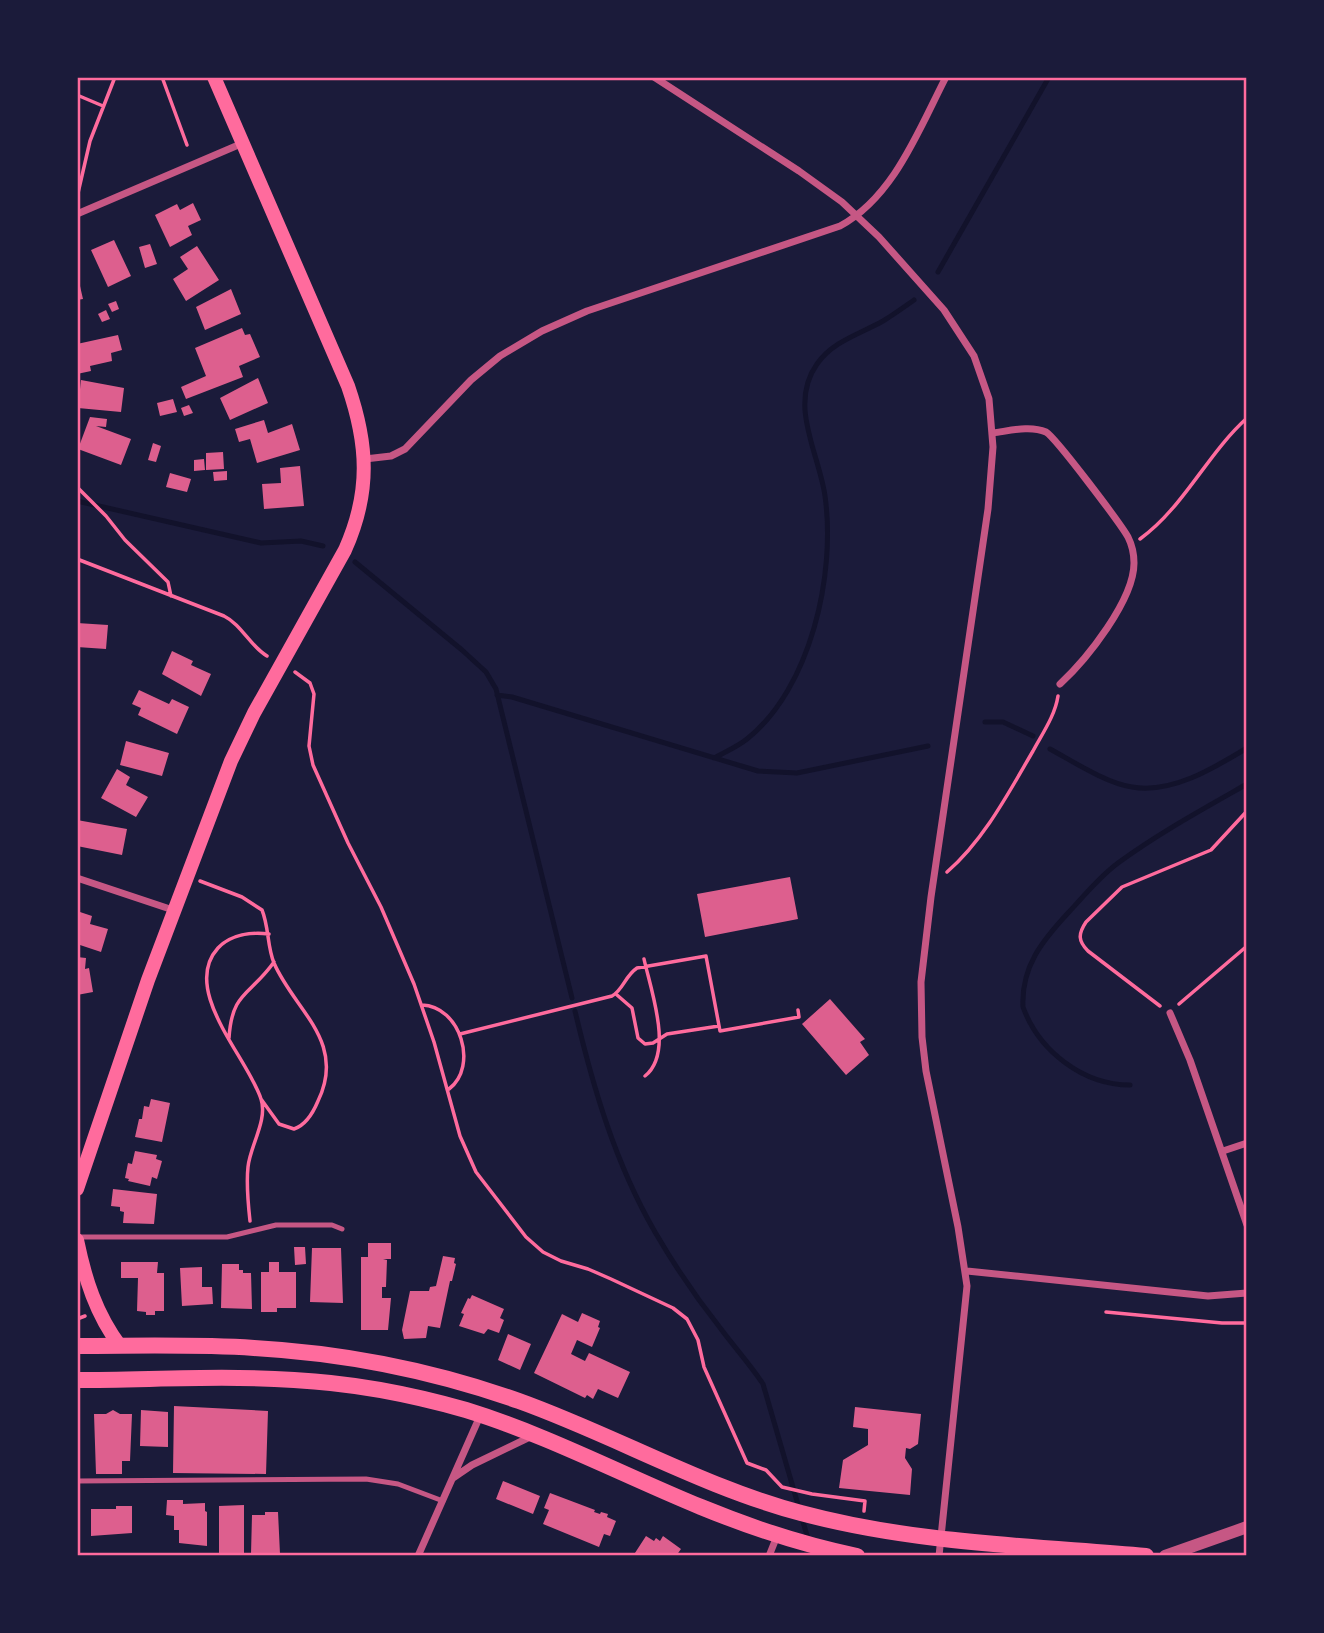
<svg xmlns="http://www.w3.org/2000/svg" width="1324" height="1633" viewBox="0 0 1324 1633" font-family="Merriweather,serif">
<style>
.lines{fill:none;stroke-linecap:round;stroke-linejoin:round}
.stream{stroke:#12122b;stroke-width:5}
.building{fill:#dd5f8e}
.path{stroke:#ff6b9d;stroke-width:3.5}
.service{stroke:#c65784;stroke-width:5}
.minor{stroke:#c65784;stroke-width:7}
.tertiary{stroke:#c65784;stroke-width:12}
.secondary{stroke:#ff6b9d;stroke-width:14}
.primary{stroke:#ff6b9d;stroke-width:16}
.neatline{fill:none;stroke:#ff6b9d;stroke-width:2.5}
</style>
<rect width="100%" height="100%" fill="#1b1b3a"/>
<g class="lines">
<!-- stream -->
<path class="stream" d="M938,272l111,-195
M77,501l184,42 40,-2 22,5
M355,562l107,88 24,22 10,17 76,309
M497,695l15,2 246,74 39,2 131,-27
M985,722h18l30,14
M1050,749c24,13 56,34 82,38 40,7 82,-19 115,-39
M714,758c11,-6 23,-11 33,-19 64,-51 89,-165 78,-243 -6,-43 -37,-91 -8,-132 16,-23 43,-30 66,-43 10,-6 21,-14 31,-21
M575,1011c18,76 40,152 80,221 18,31 43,68 66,97 14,19 29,35 42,55l45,155
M1130,1085c-47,0 -91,-34 -107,-78 -2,-40 19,-66 45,-94 16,-17 31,-36 50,-50 41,-30 85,-54 129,-79"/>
</g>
<!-- building -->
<path class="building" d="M193,203l8,17 -13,6 4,9 -22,12 -15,-32 22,-11 3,6z
M114,240l17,36 -23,11 -17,-37z
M150,244l7,20 -12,4 -6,-21z
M197,246l22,34 -33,21 -13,-22 15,-10 -8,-12z
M77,273l6,26 -6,1z
M231,289l10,25 -36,16 -9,-23z
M116,301l3,8 -7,3 -4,-8z
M106,310l4,9 -8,3 -4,-8z
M242,328l3,7 5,-1 10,23 -21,9 4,11 -57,22 -5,-12 25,-11 -11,-28z
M118,335l4,15 -11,3 1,8 -22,5 1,5 -14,3v-30z
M258,378l10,25 -38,17 -10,-22z
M81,380l43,8 -3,24 -43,-4z
M173,399l4,13 -17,4 -3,-13z
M189,405l4,8 -9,3 -3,-8z
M90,417l17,2 -1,8 -10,-1 35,13 -10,26 -43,-16z
M264,420l4,13 24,-9 8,26 -43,13 -7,-24 -11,3 -4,-13z
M153,443l8,3 -5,16 -8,-2z
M223,452l1,17 -18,1v-17z
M204,459l1,11 -11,1v-11z
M300,466l4,40 -40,3 -2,-25 19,-1 -1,-15z
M227,471v9l-13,1 -1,-9z
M170,473l21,6 -4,13 -21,-5z
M77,623l31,2 -2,24 -29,-2z
M172,651l21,10 -2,4 20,9 -10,22 -39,-22z
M139,690l30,14 3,-5 17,8 -12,27 -39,-19 3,-7 -9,-4z
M126,741l43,12 -7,23 -42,-11z
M117,769l13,8 -4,8 22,12 -12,20 -35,-19z
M77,820l50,9 -5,26 -45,-9z
M790,877l8,42 -93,18 -8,-43z
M77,911l15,5 -2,8 18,5 -7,23 -24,-8z
M77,957l9,1 -1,11 4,-1 4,24 -16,3z
M830,999l35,40 -5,3 9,13 -23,20 -44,-51z
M151,1099l19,4 -8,39 -27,-5 4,-18h3l2,-13 5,1z
M135,1151l22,4 -1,4 6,2 -5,18 -5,-2 -2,9 -22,-5 1,-2 -4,-1 3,-15 4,1z
M113,1189l44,5 -3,30 -31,-1 1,-11 -4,-1v-4l-9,-1z
M368,1243h23v16h-8l4,1 -1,27h-4v11h9l-3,32h-27v-73h7z
M294,1247h11l1,17 -11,1z
M312,1248h29l2,55 -33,-1z
M443,1256l12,2 -1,5 2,1 -4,17h-2l-10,47 -12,-2 -2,12 -22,1 -2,-9 8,-39h19l1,-4 6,-1z
M121,1262h37l-1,11h7v38h-9v4h-9v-3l-9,-1 1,-33h-17z
M269,1262h10v10h17v36h-19v4h-16v-40h8z
M222,1264h17v6h4v3h8l1,36 -31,-1z
M202,1267v20h10l1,17 -31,2 -2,-38z
M472,1295l32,14 -4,9 4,2 -5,13 -11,-4 -4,5 -25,-8 5,-12 -3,-1 7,-15 2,1z
M582,1313l18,8 -2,6 2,1 -8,19 -15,-7 -6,14 14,7 4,-8 41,19 -12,26 -20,-9 -5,10 -6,-4 -2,3 -51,-25 28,-59 16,8z
M508,1334l23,10 -11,26 -22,-10z
M174,1406l94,5 -2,63 -93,-1z
M855,1407l66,7 -3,30 -8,5 -4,-1 -1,10 7,11 -2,26 -71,-7 4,-28 25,-15v-16l-15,-2z
M113,1410l7,4h12l-2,47h-8v13h-26l-2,-60h12z
M141,1410l27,2v35l-28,-1z
M503,1481l37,15 -7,18 -37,-15z
M550,1493l45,17 -1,2 6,2 1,-2 7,2 -1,3 9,4 -6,15 -6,-2 -5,13 -56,-23 6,-14 -5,-2z
M167,1500h16v4l22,-1v8l2,1v34l-28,-3v-13h-5v-14l-8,-1z
M244,1505v48h-25v-47z
M116,1506h16v27l-41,3v-27h25z
M265,1512h13l2,42h-29l1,-39h13z
M646,1536l8,5 2,-3 4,3 3,-5 18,13 -5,7h-43z"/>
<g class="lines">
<!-- path -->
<path class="path" d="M162,77l25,68
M77,95l26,11
M78,193l12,-52 25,-64
M77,487l29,29 19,24 43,42 3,14
M1140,539c44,-32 67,-85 107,-121
M77,559l147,57c18,9 25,29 43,40
M295,672l15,11 4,11 -5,52 4,19 35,78 33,64 33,77 20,58 26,94 16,36 50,65 17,15 18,9 27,8 23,10 62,29 14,11 11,21 6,27 43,96 19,7 16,17 30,7 53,7 -1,10
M947,872c37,-32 62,-80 86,-121 9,-17 22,-35 25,-55
M200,881l42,16 20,13c7,17 5,36 12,53 20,47 73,78 44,138 -5,12 -12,24 -24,28l-15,-5 -18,-25
M644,959c7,32 30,94 1,117
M617,995l15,13 6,30 7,6 8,-1 14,-9 52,-8
M1179,1004l68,-58
M422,1005c38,1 57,61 27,84
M1160,1006l-72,-55c-10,-10 -10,-17 -2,-29l36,-35 89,-37 36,-39
M460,1034l152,-38c11,-6 13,-20 25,-28l69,-12 14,75 79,-14 -1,-7
M229,1038c3,-47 21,-42 45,-76
M250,1221c-2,-18 -4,-36 -2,-54 2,-21 20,-47 13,-68 -13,-41 -81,-109 -43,-151 13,-14 34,-16 51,-14
M1106,1312l116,11h25
M77,1319l8,-3"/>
<!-- service -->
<path class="service" d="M79,1237h148l49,-12h56l10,4
M77,1481l289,-2 32,5 45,17"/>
<!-- minor -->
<path class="minor" d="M654,77l145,94 43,31 37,35 65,73 30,46 15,43 4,48 -5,62 -57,388 -10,85 1,55 4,34 32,156 9,59 -28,270
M77,214l166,-71
M993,433c16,-2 37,-8 53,-1 10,6 74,91 82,105 4,8 6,17 6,26 0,37 -47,96 -74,121
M365,459l26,-3 14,-7 66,-69 29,-24 42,-25 45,-20 253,-85c54,-29 79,-97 106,-149
M77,878l96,32
M1170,1013l20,47 57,165
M1223,1151l24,-8
M967,1271l241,25 39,-3
M453,1478l19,-13 60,-29
M418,1556l62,-140
M769,1556l8,-20"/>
<!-- tertiary -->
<path class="tertiary" d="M1165,1556l82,-29"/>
<!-- secondary -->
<path class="secondary" d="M77,1189l71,-209 83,-219 23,-48 91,-163c26,-58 23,-106 3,-164l-134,-309
M77,1240c8,39 19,74 43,106"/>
<!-- primary -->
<path class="primary" d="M77,1346c59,0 118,-2 177,2 89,5 180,23 265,53 95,34 184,86 282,112 111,30 230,33 345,43
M77,1380c72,0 145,-5 217,0 58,3 116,14 172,30 81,25 157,65 235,97 51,21 103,38 156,49"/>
</g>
<!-- border -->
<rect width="1324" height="1633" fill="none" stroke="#1b1b3a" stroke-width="158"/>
<rect x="79" y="79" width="1166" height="1475" class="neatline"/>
</svg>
